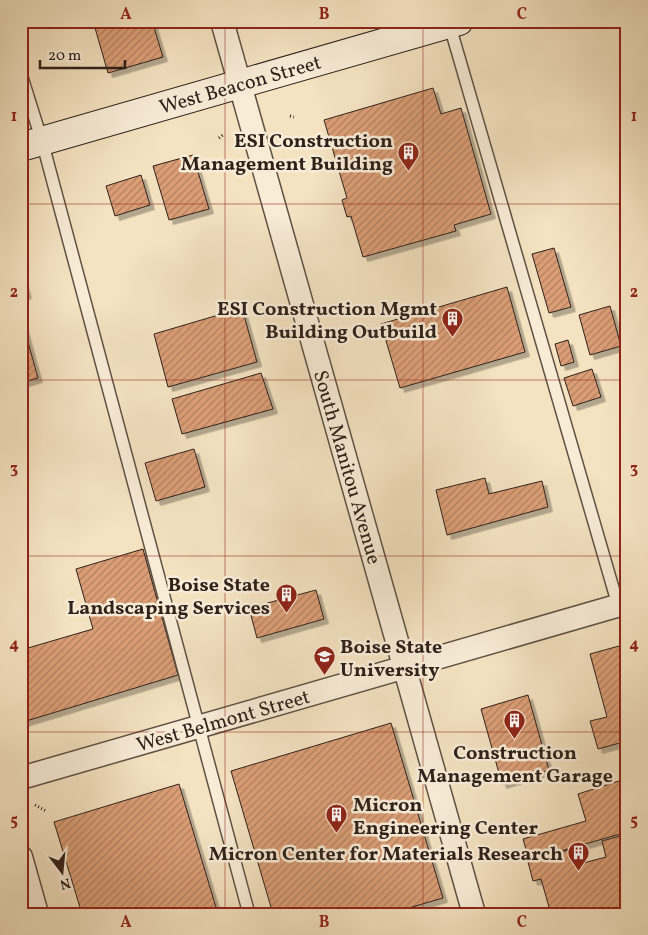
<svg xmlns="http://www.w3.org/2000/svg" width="648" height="935" viewBox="0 0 648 935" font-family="Vollkorn,serif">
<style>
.building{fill:url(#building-hatch);stroke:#2e211a;filter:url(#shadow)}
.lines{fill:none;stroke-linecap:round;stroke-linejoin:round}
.lane-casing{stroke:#605144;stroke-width:14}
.street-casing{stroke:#605144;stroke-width:25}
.secondary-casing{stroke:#2e211a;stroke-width:30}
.path{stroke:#2e211a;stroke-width:3;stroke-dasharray:1 2.5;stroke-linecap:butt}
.lane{stroke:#f8ecd7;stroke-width:11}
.street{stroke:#f8ecd7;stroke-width:22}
.secondary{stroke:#f8ecd7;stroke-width:28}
.grid{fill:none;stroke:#8f2418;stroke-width:1;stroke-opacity:0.55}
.labels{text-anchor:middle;stroke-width:5;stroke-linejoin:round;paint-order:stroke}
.street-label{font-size:20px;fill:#2e211a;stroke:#f8ecd7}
.poi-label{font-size:20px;font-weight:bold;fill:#2e211a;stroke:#f8ecd7;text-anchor:end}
.neatline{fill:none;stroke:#8f2418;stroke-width:2}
.grid-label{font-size:16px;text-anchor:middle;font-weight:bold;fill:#8f2418}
</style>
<defs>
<pattern id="building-hatch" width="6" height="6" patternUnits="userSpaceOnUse" patternTransform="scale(1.25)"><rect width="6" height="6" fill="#db9e76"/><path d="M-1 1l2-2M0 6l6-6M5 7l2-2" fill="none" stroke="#b28060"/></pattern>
<filter id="shadow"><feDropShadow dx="4.5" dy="4.5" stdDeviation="0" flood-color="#0004"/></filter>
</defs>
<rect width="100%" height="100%" fill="#f4e2c1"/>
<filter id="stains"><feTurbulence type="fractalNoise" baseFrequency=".004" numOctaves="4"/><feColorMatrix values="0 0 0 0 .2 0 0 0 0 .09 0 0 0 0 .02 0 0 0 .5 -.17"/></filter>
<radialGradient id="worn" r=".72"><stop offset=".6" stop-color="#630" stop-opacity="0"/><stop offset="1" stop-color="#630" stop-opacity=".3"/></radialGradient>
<!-- building -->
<path class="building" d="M93,21h59l11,36 -55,16z
M433,88l8,26 20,-6 30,106 -37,11 2,6 -93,26 -12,-41 -4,1 -5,-17 5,-2 -23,-78z
M193,155l16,54 -40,11 -16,-54z
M141,175l9,30 -35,11 -9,-30z
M554,248l17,59 -22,6 -17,-59z
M21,273l6,21 -6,2z
M507,287l18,65 -125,36 -19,-64z
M610,306l11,40 -31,9 -11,-40z
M242,308l15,54 -89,25 -14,-53z
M21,317l17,61 -17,5z
M568,340l6,22 -13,4 -6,-22z
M592,369l9,28 -28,9 -9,-28z
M261,373l12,36 -91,25 -10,-35z
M194,449l11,38 -49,14 -11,-38z
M485,478l4,16 53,-13 6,26 -101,28 -11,-45z
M143,549l35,126 -155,47 -2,-72 72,-21 -17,-60z
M316,590l8,29 -67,19 -8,-30z
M619,646l8,30v65l-29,8 -8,-28 17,-4 -17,-63z
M528,695l21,75 -47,14 -21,-75z
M391,723l52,175 -55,16h-115l-42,-143z
M622,780l5,16v36l-98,28 -6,-21 63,-18 -8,-27z
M179,784l39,130h-136l-28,-92z
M627,834v80h-76l-10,-35 -8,2 -5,-19 43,-13 5,16 30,-8 -4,-16z"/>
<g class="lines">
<defs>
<path id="lane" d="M449,23l169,582
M21,74l21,67 207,773"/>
<path id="street" d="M222,21l252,893
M21,778l606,-175
M21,857l16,57"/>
<path id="secondary" d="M21,147l438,-126"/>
</defs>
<!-- lane casing -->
<use href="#lane" class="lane-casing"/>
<!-- street casing -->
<use href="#street" class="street-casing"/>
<!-- secondary casing -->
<use href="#secondary" class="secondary-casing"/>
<!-- path -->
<path class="path" d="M290,116l4,1
M219,138l4,-3
M35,805l11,6"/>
<!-- lane -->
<use href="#lane" class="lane"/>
<!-- street -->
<use href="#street" class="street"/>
<!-- secondary -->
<use href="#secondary" class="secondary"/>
</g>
<!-- grid -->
<path class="grid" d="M225,21v893M423,21v893M21,204h606M21,380h606M21,556h606M21,732h606"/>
<!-- icons -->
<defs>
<symbol id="building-pin" viewBox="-11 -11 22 30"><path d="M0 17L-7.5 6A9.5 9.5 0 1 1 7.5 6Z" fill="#8f2418" stroke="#f8ecd7"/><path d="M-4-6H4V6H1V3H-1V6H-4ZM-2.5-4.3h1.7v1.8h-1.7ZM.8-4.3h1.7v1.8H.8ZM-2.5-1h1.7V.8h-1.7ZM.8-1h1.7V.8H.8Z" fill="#fff"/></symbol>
<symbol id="university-pin" viewBox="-11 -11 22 30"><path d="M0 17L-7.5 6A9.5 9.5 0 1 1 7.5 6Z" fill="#8f2418" stroke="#f8ecd7"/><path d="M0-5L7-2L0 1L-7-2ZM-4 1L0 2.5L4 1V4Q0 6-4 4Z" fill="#fff"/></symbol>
</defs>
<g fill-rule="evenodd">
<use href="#building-pin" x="396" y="140" width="25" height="34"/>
<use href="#building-pin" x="440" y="306" width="25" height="34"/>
<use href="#building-pin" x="274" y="582" width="25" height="34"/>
<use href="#university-pin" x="312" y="644" width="25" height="34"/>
<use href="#building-pin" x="502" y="708" width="25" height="34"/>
<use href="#building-pin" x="324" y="802" width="25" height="34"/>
<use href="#building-pin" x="566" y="840" width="25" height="34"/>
</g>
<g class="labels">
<!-- street labels -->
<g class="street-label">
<text transform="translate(240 84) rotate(-16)" y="7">West Beacon Street</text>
<text transform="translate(348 467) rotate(74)" y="7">South Manitou Avenue</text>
<text transform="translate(223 720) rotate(-16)" y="7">West Belmont Street</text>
</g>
<!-- poi labels -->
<g class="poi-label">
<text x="393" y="147">ESI Construction<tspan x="393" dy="23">Management Building</tspan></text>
<text x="437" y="315">ESI Construction Mgmt<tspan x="437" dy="23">Building Outbuild</tspan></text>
<text x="270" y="591">Boise State<tspan x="270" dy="23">Landscaping Services</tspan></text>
<text x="340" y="653" text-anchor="start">Boise State<tspan x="340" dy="23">University</tspan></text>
<text x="515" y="759" text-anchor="middle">Construction<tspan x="515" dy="23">Management Garage</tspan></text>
<text x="353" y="811" text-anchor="start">Micron<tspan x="353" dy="23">Engineering Center</tspan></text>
<text x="563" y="860">Micron Center for Materials Research</text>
</g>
</g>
<!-- margin -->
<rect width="648" height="935" fill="none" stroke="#f4e2c1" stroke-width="55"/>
<!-- north arrow -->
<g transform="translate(62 872) rotate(164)" stroke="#f8ecd7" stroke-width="4" paint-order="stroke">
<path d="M0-4L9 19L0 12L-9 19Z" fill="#2e211a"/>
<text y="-8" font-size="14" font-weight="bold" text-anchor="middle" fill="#2e211a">N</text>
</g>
<!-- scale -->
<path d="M40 60v8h85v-8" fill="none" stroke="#2e211a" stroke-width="2.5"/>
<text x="48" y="60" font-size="15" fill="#2e211a" stroke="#f8ecd7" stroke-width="4" paint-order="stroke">20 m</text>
<rect x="28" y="28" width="592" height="880" class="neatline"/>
<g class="grid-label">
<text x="126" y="19">A</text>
<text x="324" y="19">B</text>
<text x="522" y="19">C</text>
<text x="14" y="121">1</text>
<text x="634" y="121">1</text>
<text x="14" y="297">2</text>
<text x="634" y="297">2</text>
<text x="14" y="473">3</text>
<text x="634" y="473">3</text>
<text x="14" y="649">4</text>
<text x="634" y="649">4</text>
<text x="14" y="825">5</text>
<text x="634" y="825">5</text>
<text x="126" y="927">A</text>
<text x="324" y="927">B</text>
<text x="522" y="927">C</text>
</g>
<rect width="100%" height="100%" filter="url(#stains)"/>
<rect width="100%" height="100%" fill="url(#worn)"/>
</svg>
